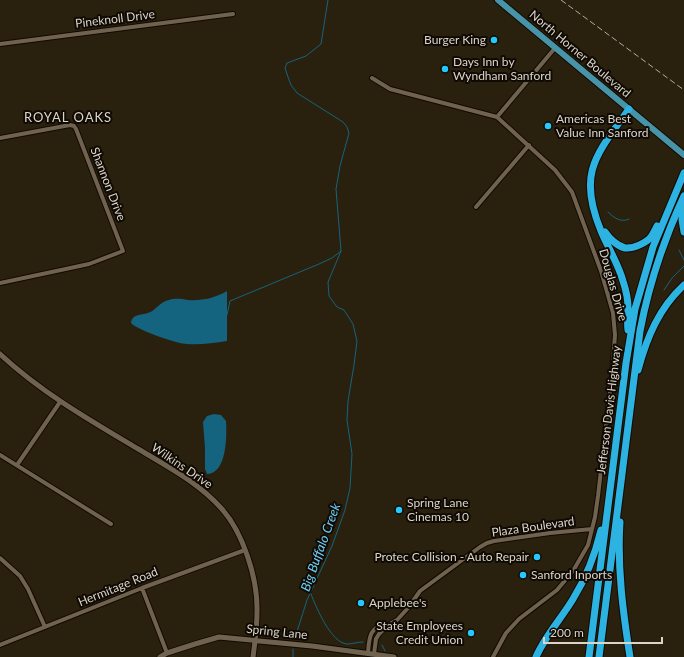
<svg xmlns="http://www.w3.org/2000/svg" width="684" height="657" viewBox="0 0 684 657" font-family="Lato,sans-serif">
<style>
.water{fill:#146480}
.lines{fill:none;stroke-linecap:round;stroke-linejoin:round}
.stream{stroke:#146480;stroke-width:1}
.minor-casing{stroke:#130900;stroke-width:6}
.tertiary-casing{stroke:#130900;stroke-width:7}
.primary-casing{stroke:#130900;stroke-width:8}
.motorway-casing{stroke:#130900;stroke-width:9}
.minor{stroke:#6f6350;stroke-width:4}
.tertiary{stroke:#6f6350;stroke-width:5}
.primary{stroke:#4793a8;stroke-width:6}
.motorway{stroke:#2db3e2;stroke-width:7}
.rail{stroke:#b2ab9e;stroke-width:1;stroke-dasharray:6 3;stroke-linecap:butt}
.poi-dot{fill:#26c9fe;stroke:#0f0a04;stroke-width:1.5}
.labels{text-anchor:middle;stroke-width:4;stroke-linejoin:round;paint-order:stroke}
.street-label{font-size:12px;fill:#dbd4c9;stroke:#0f0a04}
.poi-label{font-size:12px;fill:#dbd4c9;stroke:#0f0a04;text-anchor:start}
.neighbourhood-label{font-size:13px;letter-spacing:1px;fill:#dbd4c9;stroke:#0f0a04}
.water-label{font-size:13px;font-style:italic;fill:#6dcff8;stroke:#0f0a04}
</style>
<rect width="100%" height="100%" fill="#2a200e"/>
<!-- water -->
<path class="water" d="M227,291v50c-13,2 -27,4 -40,3 -9,0 -50,-14 -56,-21 1,-9 10,-8 17,-10 9,-3 11,-11 21,-13 7,-2 12,-1 19,0 14,1 27,-2 39,-9z
M214,414l7,1 5,6c1,14 1,53 -19,53l-2,-5v-21l-2,-26 4,-6z"/>
<g class="lines">
<!-- stream -->
<path class="stream" d="M608,212c6,6 13,11 21,7
M679,250l5,10
M664,290l8,-12 12,-12
M227,315l3,-14 89,-37 13,-6 9,-7
M311,594c5,13 20,49 36,50 5,0 11,-2 16,-2
M295,638l12,-38 25,-54 13,-36 5,-22 2,-34 -5,-34 1,-19 6,-36 3,-24 -4,-17 -9,-14 -7,-3 -8,-11 -1,-14 13,-31 -5,-62 4,-23 9,-33 -2,-6 -4,-5 -46,-29 -6,-8 -3,-8 -3,-9 2,-5 19,-7 15,-12 7,-44
M382,645l3,6
M293,657v-8"/>
<defs>
<path id="minor" d="M0,44l233,-30
M372,78l18,11 107,28 58,53 17,22 29,79 12,42 2,22 -3,40 -14,121 -3,21 -7,28 -15,26 -16,19 -38,29 -13,14 -13,24
M497,117l58,-69
M0,138l70,-13 4,1 2,3 47,122 -34,13 -89,19
M476,207l53,-62
M0,455l111,69
M17,465l43,-63
M0,558l20,18 8,13 17,38
M142,588l25,65
M0,645l142,-57 103,-38
M368,653c1,-14 1,-28 20,-28
M374,654l2,-15 3,-5 9,-9 9,-5 11,-12 12,-17 60,-44 7,-4 7,-2 56,-8 42,-4"/>
<path id="tertiary" d="M0,354c42,39 91,67 140,96 28,17 59,33 81,58 22,24 37,71 36,104 0,15 -2,30 -4,45
M160,657l7,-4 28,-9 24,-7 93,9 82,11"/>
<path id="primary" d="M498,0l186,155"/>
<path id="motorway" d="M684,205l-2,15 2,12
M605,232c4,6 12,14 20,16 8,1 21,-5 26,-11 2,-3 4,-7 6,-11
M628,330c-1,-7 0,-14 0,-22 0,-9 -2,-18 -5,-27 -5,-18 -15,-33 -22,-50 -24,-58 -5,-76 28,-122
M638,370c9,-33 21,-62 46,-85
M620,522c-3,45 3,90 10,135
M536,657c9,-21 25,-38 37,-58 13,-21 22,-44 28,-69
M589,657l37,-294 9,-54 18,-62 31,-74
M599,657l41,-326c9,-47 24,-92 44,-135"/>
</defs>
<!-- minor casing -->
<use href="#minor" class="minor-casing"/>
<!-- tertiary casing -->
<use href="#tertiary" class="tertiary-casing"/>
<!-- primary casing -->
<use href="#primary" class="primary-casing"/>
<!-- motorway casing -->
<use href="#motorway" class="motorway-casing"/>
<!-- minor -->
<use href="#minor" class="minor"/>
<!-- tertiary -->
<use href="#tertiary" class="tertiary"/>
<!-- primary -->
<use href="#primary" class="primary"/>
<!-- motorway -->
<use href="#motorway" class="motorway"/>
<!-- rail -->
<path class="rail" d="M561,0l123,90"/>
</g>
<!-- markers -->
<g class="poi-dot">
<circle cx="494" cy="40" r="4"/>
<circle cx="445" cy="69" r="4"/>
<circle cx="548" cy="126" r="4"/>
<circle cx="399" cy="510" r="4"/>
<circle cx="537" cy="557" r="4"/>
<circle cx="523" cy="575" r="4"/>
<circle cx="361" cy="603" r="4"/>
<circle cx="471" cy="633" r="4"/>
</g>
<g class="labels">
<!-- street labels -->
<g class="street-label">
<text transform="translate(115 19) rotate(-7)" y="4">Pineknoll Drive</text>
<text transform="translate(580 54) rotate(40)" y="4">North Horner Boulevard</text>
<text transform="translate(108 184) rotate(69)" y="4">Shannon Drive</text>
<text transform="translate(613 285) rotate(74)" y="4">Douglas Drive</text>
<text transform="translate(609 410) rotate(-83)" y="4">Jefferson Davis Highway</text>
<text transform="translate(182 466) rotate(34)" y="4">Wilkins Drive</text>
<text transform="translate(533 527) rotate(-8)" y="4">Plaza Boulevard</text>
<text transform="translate(118 587) rotate(-22)" y="4">Hermitage Road</text>
<text transform="translate(277 632) rotate(6)" y="4">Spring Lane</text>
</g>
<!-- poi labels -->
<g class="poi-label">
<text x="486" y="44" text-anchor="end">Burger King</text>
<text x="453" y="66">Days Inn by<tspan x="453" dy="14">Wyndham Sanford</tspan></text>
<text x="556" y="123">Americas Best<tspan x="556" dy="14">Value Inn Sanford</tspan></text>
<text x="407" y="507">Spring Lane<tspan x="407" dy="14">Cinemas 10</tspan></text>
<text x="529" y="561" text-anchor="end">Protec Collision - Auto Repair</text>
<text x="531" y="579">Sanford Inports</text>
<text x="369" y="607">Applebee's</text>
<text x="463" y="630" text-anchor="end">State Employees<tspan x="463" dy="14">Credit Union</tspan></text>
</g>
<!-- neighbourhood labels -->
<g class="neighbourhood-label">
<text x="68" y="122">ROYAL OAKS</text>
</g>
<!-- water labels -->
<g class="water-label">
<text transform="translate(320 547) rotate(-70)" y="5">Big Buffalo Creek</text>
</g>
</g>
<!-- scale -->
<path d="M544 637v6h118v-6" fill="none" stroke="#dbd4c9" stroke-width="2"/>
<text x="550" y="637" font-size="12" fill="#dbd4c9" stroke="#0f0a04" stroke-width="3" paint-order="stroke">200 m</text>
</svg>
